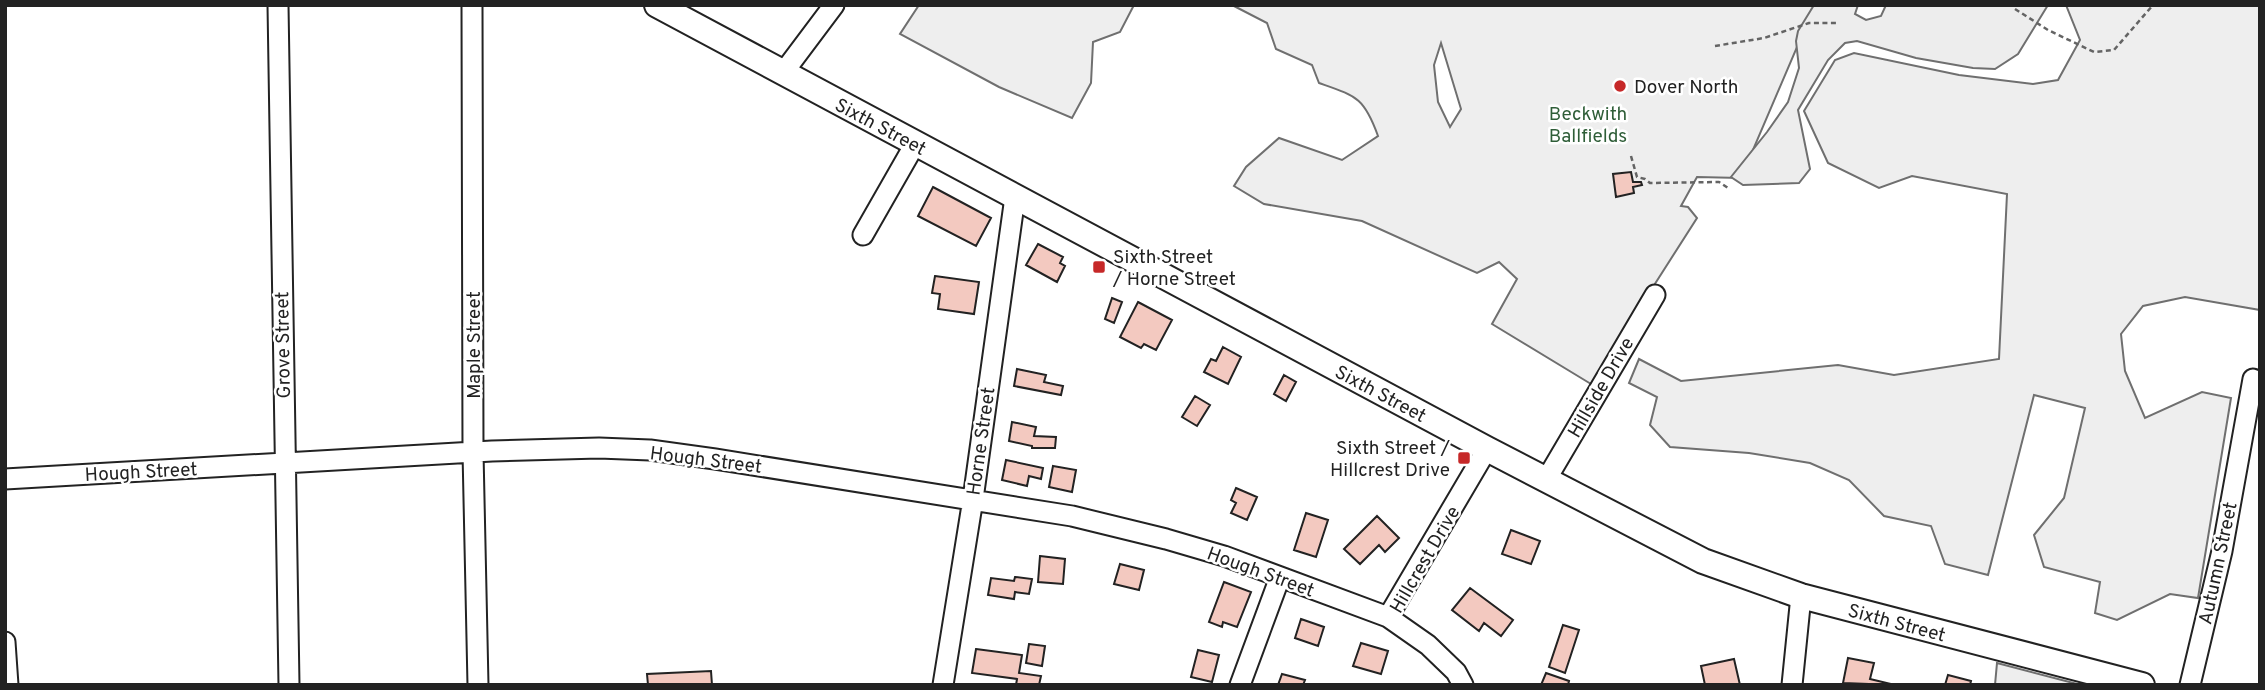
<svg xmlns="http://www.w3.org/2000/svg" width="2265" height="690" viewBox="0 0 2265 690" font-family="Overpass,sans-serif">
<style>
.green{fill:#eee;stroke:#6f6f6f;stroke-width:2;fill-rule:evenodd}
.parking{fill:#ededed;stroke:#6f6f6f;stroke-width:2}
.building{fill:#f3c9c0;stroke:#222;stroke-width:2}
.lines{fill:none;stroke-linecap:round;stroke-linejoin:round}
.minor-casing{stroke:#222;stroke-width:23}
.major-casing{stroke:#222;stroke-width:28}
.path{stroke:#646464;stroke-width:2.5;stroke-dasharray:5 3.5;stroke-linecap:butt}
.minor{stroke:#fff;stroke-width:19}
.major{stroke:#fff;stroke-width:24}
.poi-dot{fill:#c62828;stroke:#fff;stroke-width:2.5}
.labels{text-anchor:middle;stroke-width:5;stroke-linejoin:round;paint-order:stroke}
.poi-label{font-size:19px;fill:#222;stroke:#fff;text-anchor:start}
.park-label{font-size:19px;fill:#2f5e38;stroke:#fff}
.street-label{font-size:19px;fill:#222;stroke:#fff}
</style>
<rect width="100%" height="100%" fill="#fff"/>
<!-- green -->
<path class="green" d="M919,5h215l-14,27 -27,10 -2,41 -19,35 -73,-31 -99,-53z
M1232,5h583l-74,173 -44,-1 -16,29 7,1 9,11 -106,166 -99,-60 25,-45 -18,-17 -22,11 -115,-52 -98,-17 -30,-18 12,-19 33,-29 63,22 36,-24c-14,-39 -22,-40 -59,-53l-7,-18 -36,-16 -9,-26zM1441,43l20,66 -11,18 -12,-25 -4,-37z
M2066,5h194v305l-75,-13 -42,9 -22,28 4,37 20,47 57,-26 29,6 -33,200 -28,-4 -53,26 -22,-7 5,-31 -56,-15 -10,-32 30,-37 21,-90 -51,-13 -46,180 -43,-11 -14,-38 -47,-10 -35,-36 -39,-17 -61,-10 -79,-6 -20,-22 7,-28 -28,-14 10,-24 42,22 157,-16 56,10 105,-16 8,-165 -95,-18 -33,12 -51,-25 -24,-52 31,-51 19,-7 105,22 74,9 25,-4 22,-40z
M1997,663l84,22h-86z"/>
<!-- parking -->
<path class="parking" d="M1814,5h44l-3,9 11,6 15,-4 5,-11h162l-30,49 -23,15 -22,-1 -57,-10 -59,-17 -12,2 -17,17 -30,50 12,59 -11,14 -56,2 -12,-8 36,-45 21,-30 11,-34 -3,-27 2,-10z"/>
<!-- building -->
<path class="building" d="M1631,172l2,10h8l1,3 -9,2 1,6 -18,4 -3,-23z
M933,187l58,31 -15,28 -58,-30z
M1038,244l25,13 -3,6 5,3 -8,16 -31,-17z
M935,276l44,6 -5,32 -36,-5 2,-15 -8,-1z
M1112,298l10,4 -8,21 -9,-4z
M1138,302l34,18 -16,30 -12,-6 -3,4 -21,-11z
M1223,347l18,10 -13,27 -24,-12 7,-13 5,2z
M1017,369l29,6 -2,7 19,4 -2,9 -47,-9z
M1284,375l12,7 -10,19 -12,-7z
M1195,396l15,9 -13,21 -15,-9z
M1012,422l24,5 -2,9 22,1 -1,11h-23v-2l-23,-5z
M1006,460l37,8 -2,11 -12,-3 -2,10 -25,-6z
M1053,466l23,4 -4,22 -23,-5z
M1236,488l21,9 -10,23 -16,-7 5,-10 -5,-3z
M1306,513l22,7 -12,37 -22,-7z
M1377,516l22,22 -14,14 -6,-7 -19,19 -16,-15z
M1511,530l29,11 -9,23 -29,-10z
M1040,556l25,3 -2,25 -25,-2z
M1120,564l24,6 -5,20 -25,-6z
M1015,577l17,2 -3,15 -14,-2 -1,7 -26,-4 3,-17 23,3z
M1224,582l27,10 -14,35 -14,-5 -1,5 -13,-5z
M1470,588l43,32 -12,16 -17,-13 -5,8 -27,-21z
M1301,619l23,8 -6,19 -23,-8z
M1563,625l16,5 -14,43 -16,-6z
M1361,643l27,8 -7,23 -28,-8z
M1029,644l16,2 -3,20 -16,-3z
M976,649l46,6 -3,18 22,3 -2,9h-23l1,-6 -45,-6z
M1198,650l21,5 -7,27 -21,-5z
M1848,658l26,5 -4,16 25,6 -52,-2z
M1734,659l6,26h-35l-4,-19z
M711,671l1,14h-64l-1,-11z
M1546,673l23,8 -1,4h-27z
M1282,674l23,6 -2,5h-25z
M1948,675l23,6 -1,4h-25z"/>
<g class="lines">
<defs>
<path id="minor" d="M278,5l11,680
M472,5l1,447 5,233
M783,73l51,-68
M863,235l52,-91
M5,479l487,-28 107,-3 51,2 65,9 357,57 94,23 58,17 164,61 40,28 28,27 7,13
M1546,480l109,-185
M1388,617l99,-168
M5,642l3,43
M943,685l30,-186 42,-302
M1240,685l40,-108
M1792,685l9,-89
M2190,685l32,-134 31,-172"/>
<path id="major" d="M657,5l830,444 216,112 98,35 341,89"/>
</defs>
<!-- minor casing -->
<use href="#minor" class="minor-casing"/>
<!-- major casing -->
<use href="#major" class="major-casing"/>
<!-- path -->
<path class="path" d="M2015,9l33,21 46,22 20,-2 39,-45
M1715,46l49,-8 45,-15h28
M1631,156l6,21 8,2 5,4 69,-1 9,6"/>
<!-- minor -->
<use href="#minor" class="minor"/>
<!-- major -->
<use href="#major" class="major"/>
</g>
<!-- markers -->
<g class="poi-dot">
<circle cx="1620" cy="86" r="7"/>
<rect x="1092" y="260" width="14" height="14" rx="3.5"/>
<rect x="1457" y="451" width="14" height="14" rx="3.5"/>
</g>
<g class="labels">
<!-- poi labels -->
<g class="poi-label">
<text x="1634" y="93">Dover North</text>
<text x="1113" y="263">Sixth Street<tspan x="1113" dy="22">/ Horne Street</tspan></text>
<text x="1450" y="454" text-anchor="end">Sixth Street /<tspan x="1450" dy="22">Hillcrest Drive</tspan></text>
</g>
<!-- park labels -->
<g class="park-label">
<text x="1588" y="120">Beckwith<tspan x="1588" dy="22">Ballfields</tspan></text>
</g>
<!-- street labels -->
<g class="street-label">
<text transform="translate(881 126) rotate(28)" y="7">Sixth Street</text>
<text transform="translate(282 345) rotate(-91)" y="7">Grove Street</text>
<text transform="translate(473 345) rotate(-90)" y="7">Maple Street</text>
<text transform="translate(1600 387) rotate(-60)" y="7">Hillside Drive</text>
<text transform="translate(1381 393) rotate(28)" y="7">Sixth Street</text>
<text transform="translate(980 441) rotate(-82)" y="7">Horne Street</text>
<text transform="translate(706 459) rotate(7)" y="7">Hough Street</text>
<text transform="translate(141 471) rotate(-3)" y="7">Hough Street</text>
<text transform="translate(1424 559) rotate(-60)" y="7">Hillcrest Drive</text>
<text transform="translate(2217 563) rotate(-78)" y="7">Autumn Street</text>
<text transform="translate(1261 571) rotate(20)" y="7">Hough Street</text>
<text transform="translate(1897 622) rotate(15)" y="7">Sixth Street</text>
</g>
</g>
<!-- border -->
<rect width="2265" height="690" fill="none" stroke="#222222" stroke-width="14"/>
</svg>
